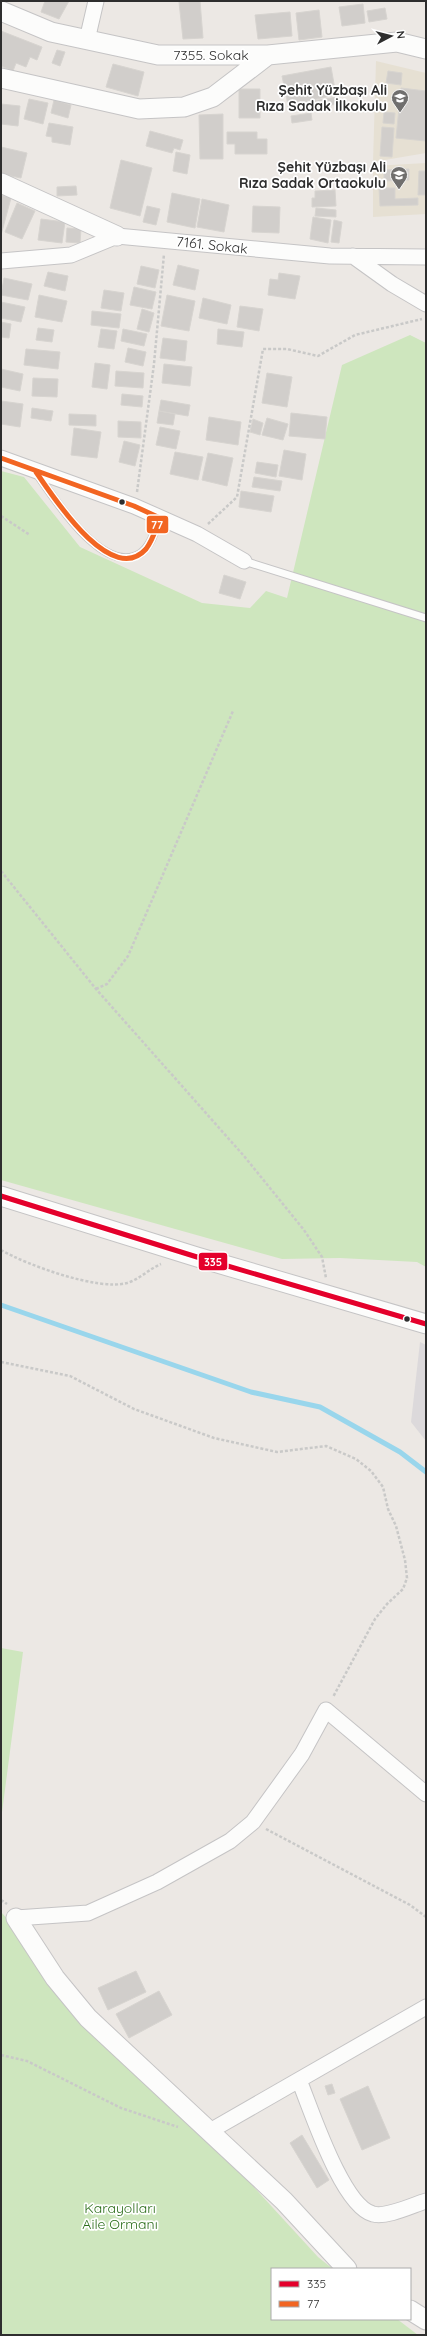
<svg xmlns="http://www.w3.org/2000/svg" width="427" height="2336" viewBox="0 0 427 2336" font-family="Quicksand,sans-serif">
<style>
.industrial{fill:#dcd9db}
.education{fill:#e6e0d3}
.green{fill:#cee6be}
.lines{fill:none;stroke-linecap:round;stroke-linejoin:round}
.stream{stroke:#99d6ec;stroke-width:5}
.building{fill:#d1cecb;stroke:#d7d4d0}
.service-casing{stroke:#c5c4c5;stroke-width:9}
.minor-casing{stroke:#c5c4c5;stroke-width:17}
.tertiary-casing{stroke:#c5c4c5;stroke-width:21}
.path{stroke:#c9c9c8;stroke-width:2.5;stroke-dasharray:3 2;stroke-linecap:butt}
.service{stroke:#fcfcfb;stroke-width:7}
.minor{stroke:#fcfcfb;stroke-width:15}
.tertiary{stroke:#fcfcfb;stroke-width:19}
.bus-1-casing{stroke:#fff;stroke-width:8}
.bus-2-casing{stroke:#fff;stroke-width:8}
.bus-1{stroke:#e4002b;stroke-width:5}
.bus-2{stroke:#f26522;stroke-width:5}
.bus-dot{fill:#2e2e2e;stroke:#fff;stroke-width:1.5}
.labels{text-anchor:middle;stroke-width:3.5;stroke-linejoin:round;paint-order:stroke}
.street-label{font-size:14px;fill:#2e2e2e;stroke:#fff}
.poi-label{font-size:14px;font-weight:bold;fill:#2e2e2e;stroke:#fff;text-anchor:end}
.park-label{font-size:14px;fill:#2c6e1b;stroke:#fff}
.line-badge{stroke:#fff;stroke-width:1.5}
.badge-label{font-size:11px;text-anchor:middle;font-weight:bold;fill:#fff}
</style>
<rect width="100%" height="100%" fill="#ece8e4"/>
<!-- industrial -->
<path class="industrial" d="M420,1342l6,3v96l-15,-19z"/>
<!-- education -->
<path class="education" d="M376,61l50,12v80l-53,9z
M426,163v51l-53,3v-51z"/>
<!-- green -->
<path class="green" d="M410,335l16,8v924l-9,-5 -77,-4 -58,1 -281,-79v-709l23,6 56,70 122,56 48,5 16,-17 21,7 55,-233z
M1,1648l22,4 -22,168z
M1,1912l317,345 15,12h-61v50h125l21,16h-417z"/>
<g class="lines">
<!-- stream -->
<path class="stream" d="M1,1305l250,87 69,15 80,45 26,20"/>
</g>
<!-- building -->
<path class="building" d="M45,1h24l-10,18 -18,-7z
M200,1l3,37 -20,1 -4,-37z
M363,4l2,19 -23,3 -3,-19z
M385,8l2,11 -18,3 -2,-11z
M319,10l3,27 -23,3 -3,-27z
M290,12l2,24 -34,3 -3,-24z
M1,31l41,16 -5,13 -7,-3 -4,10 -10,-4 -3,8 -12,-5z
M57,50l8,2 -5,14 -8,-3z
M113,64l31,8 -6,24 -32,-9z
M331,67l5,28 -29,6 1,6 -19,3 -7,-34z
M388,71l14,2 -1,12 -15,-2z
M401,88l25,3v50l-30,-3z
M239,89h21v29h-21z
M337,97l1,7 -25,4 -1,-7z
M29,99l19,4 -5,21 -19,-5z
M54,100l17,5 -3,13 -17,-5z
M1,104l19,2 -2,20 -17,-2z
M384,112l11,1 -1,11 -11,-1z
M311,113l1,7 -20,3 -1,-7z
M223,114v45h-23l-1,-44z
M49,123l24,4 -3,18 -18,-3v-5l-6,-1z
M382,127l12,1 -2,29 -12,-1z
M150,131l33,9 -3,10 -6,-2 -2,5 -26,-7z
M227,132h30v7h10v15h-32v-10h-8z
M1,147l26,6 -6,25 -20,-4z
M176,152l14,3 -3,19 -14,-3z
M121,160l31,8 -12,48 -30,-8z
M409,169v11l-25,1v-11z
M419,171h7v24h-8z
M76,186l1,9 -20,1v-9z
M379,188h16v11l23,-1v7l-38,1z
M335,190l1,16 -24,1v-9h3v-7z
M172,193l28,6 -5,29 -28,-6z
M1,195l10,3 -10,37z
M202,199l27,6 -5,27 -27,-5z
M17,203l18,8 -13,28 -17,-7z
M147,206l13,3 -4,16 -13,-3z
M253,206l27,1 -1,26 -27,-1z
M316,208l20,2v7l-21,-1z
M313,217l18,3 -3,23 -18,-4z
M41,219l24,3 -3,21 -24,-3z
M334,220l8,2 -3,21 -8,-1z
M67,228l14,1 -1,14 -14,-1z
M178,265l21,5 -4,20 -22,-5z
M141,266l18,4 -4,18 -18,-4z
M48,272l20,4 -3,15 -21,-5z
M279,273l21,3 -5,23 -27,-4 2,-16 8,1z
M4,278l28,6 -4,16 -27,-5z
M134,287l22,5 -4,17 -22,-4z
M104,290l20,3 -3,18 -20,-3z
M39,295l28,6 -5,21 -27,-5z
M167,295l28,6 -6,30 -28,-5z
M203,298l28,7 -4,19 -28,-6z
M1,302l24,5 -4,15 -20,-4z
M240,306l23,3 -4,22 -22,-4z
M142,309l12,4 -5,19 -12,-3z
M92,311l29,3 -2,14 -28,-3z
M1,322l10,2 -2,14 -8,-1z
M38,328l16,2 -2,12 -16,-2z
M101,329l16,2 -3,18 -16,-2z
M123,329l24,5 -3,12 -23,-5z
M218,329l26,3 -2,15 -25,-3z
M163,338l24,3 -2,20 -25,-3z
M128,348l18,4 -3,14 -18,-4z
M26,349l34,3 -2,17 -34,-4z
M95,363l15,2 -3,24 -15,-2z
M164,364l28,3 -2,19 -28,-3z
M1,369l22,5 -3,17 -19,-4z
M116,371l28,2 -1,15 -28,-2z
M267,373l25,4 -5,30 -25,-4z
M33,378l25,1 -1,18 -25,-1z
M122,394l21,2 -1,11 -21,-2z
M161,400l29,5 -2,11 -29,-5z
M1,401l22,3 -3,23 -19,-3z
M32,408l21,3 -2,10 -20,-3z
M159,411l16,3 -2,11 -16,-2z
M291,413l36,4 -2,22 -36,-3z
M69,414l27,1v11l-27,-1z
M209,417l32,5 -3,23 -32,-5z
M267,418l21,6 -5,16 -21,-5z
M253,419l10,4 -3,12 -10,-3z
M118,421l23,1v16l-23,-1z
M160,427l20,4 -4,18 -20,-4z
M74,428l27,4 -4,26 -26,-3z
M124,441l16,4 -5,21 -16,-4z
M284,450l22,4 -4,26 -23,-4z
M175,452l28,5 -5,23 -28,-6z
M208,453l25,5 -6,28 -25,-6z
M257,462l21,3 -2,12 -21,-4z
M254,477l28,4 -2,10 -28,-4z
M241,491l33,5 -3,16 -32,-5z
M224,575l22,7 -6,17 -21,-6z
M136,1971l10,21 -38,18 -10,-22z
M159,1991l13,24 -43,23 -13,-24z
M332,2084l3,9 -7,2 -3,-9z
M368,2086l22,52 -28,12 -22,-51z
M302,2135l27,45 -12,8 -27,-45z"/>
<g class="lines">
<defs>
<path id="service" d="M37,474c17,24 67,104 104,79 11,-8 14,-24 19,-35
M244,561l182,57"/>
<path id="minor" d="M87,40l9,-39
M353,256l39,28 34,20
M1,261l70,-6 46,-19 213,20 96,1
M1,458l133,48 63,28 47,27
M16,1918l72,-5 69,-31 73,-41 23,-19 49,-68 24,-44 100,84
M299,2080c12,29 43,126 74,134 13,4 40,-9 53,-13
M210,2131l216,-124"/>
<path id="tertiary" d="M1,11l50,21 107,23h110l129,-13 29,7
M1,78l138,31 45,-2 29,-10 55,-42
M1,183l116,53
M1,1196l196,61 229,67
M16,1918l39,60 33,40 196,183 63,68
M410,2310l16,10"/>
</defs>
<!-- service casing -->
<use href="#service" class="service-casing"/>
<!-- minor casing -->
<use href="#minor" class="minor-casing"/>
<!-- tertiary casing -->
<use href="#tertiary" class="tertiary-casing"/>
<!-- path -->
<path class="path" d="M137,492l17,-128 10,-110
M1,516l29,19
M208,524l29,-27 26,-148h24l31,7 37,-21 67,-16
M1,871l95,118 148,167 60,74 18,27 4,21
M96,989l11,-5 21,-28 105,-245
M1,1250c26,15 97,41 126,33 13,-4 22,-14 34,-19
M1,1362l69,14 64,33 80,29 63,14 49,-6 30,13 15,12 12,16 5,22 8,17 9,34 2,18 -4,11 -16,15 -12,15 -42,78
M266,1829l144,76 16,12
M1,1900l6,4
M1,2055l26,6 94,47 57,19"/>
<!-- service -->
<use href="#service" class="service"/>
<!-- minor -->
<use href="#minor" class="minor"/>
<!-- tertiary -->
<use href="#tertiary" class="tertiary"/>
<defs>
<path id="bus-1" d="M1,1196l196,61 229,67"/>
<path id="bus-2" d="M1,458l133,48 26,12c-4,10 -7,22 -14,31 -35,39 -94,-54 -110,-77"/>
</defs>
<!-- bus-1 casing -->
<use href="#bus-1" class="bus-1-casing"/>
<!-- bus-2 casing -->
<use href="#bus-2" class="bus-2-casing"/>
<!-- bus-1 -->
<use href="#bus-1" class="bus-1"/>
<!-- bus-2 -->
<use href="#bus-2" class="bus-2"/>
</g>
<!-- icons -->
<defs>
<symbol id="school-pin" viewBox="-11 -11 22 30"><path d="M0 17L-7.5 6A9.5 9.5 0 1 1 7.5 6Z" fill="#706f6e" stroke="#fff"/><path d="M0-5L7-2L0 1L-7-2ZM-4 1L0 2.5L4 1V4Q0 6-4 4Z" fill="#fff"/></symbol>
</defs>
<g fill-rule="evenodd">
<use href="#school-pin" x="390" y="88" width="20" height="27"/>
<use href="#school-pin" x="389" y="165" width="20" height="27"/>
</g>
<!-- markers -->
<g class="bus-dot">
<circle cx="122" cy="502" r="3.5"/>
<circle cx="407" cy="1319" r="3.5"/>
</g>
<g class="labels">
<!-- street labels -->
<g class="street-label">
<text x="211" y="60">7355. Sokak</text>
<text transform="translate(212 245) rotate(6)" y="5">7161. Sokak</text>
</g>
<!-- poi labels -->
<g class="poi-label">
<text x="387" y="95">Şehit Yüzbaşı Ali<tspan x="387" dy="16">Rıza Sadak İlkokulu</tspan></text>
<text x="386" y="172">Şehit Yüzbaşı Ali<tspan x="386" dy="16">Rıza Sadak Ortaokulu</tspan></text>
</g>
<!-- park labels -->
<g class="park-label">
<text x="120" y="2213">Karayolları<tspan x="120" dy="16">Aile Ormanı</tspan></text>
</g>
</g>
<g class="line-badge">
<rect x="146" y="515" width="23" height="19" rx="4" fill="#f26522"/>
<rect x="198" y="1252" width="30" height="19" rx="4" fill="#e4002b"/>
</g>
<g class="badge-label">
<text x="157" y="529">77</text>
<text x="213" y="1266">335</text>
</g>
<!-- border -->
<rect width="427" height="2336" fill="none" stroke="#2e2e2e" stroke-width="4"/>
<!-- legend -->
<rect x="271" y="2268" width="140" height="52" fill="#ffffff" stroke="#ababab"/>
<rect x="279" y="2281" width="20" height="6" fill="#e4002b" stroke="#ababab"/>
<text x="307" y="2288" font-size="12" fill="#2e2e2e">335</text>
<rect x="279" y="2301" width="20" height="6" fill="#f26522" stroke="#ababab"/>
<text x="307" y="2308" font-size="12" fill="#2e2e2e">77</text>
<!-- north arrow -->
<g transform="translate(391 36) rotate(83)" stroke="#ffffff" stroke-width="3" paint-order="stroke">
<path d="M0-3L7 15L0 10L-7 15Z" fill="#2e2e2e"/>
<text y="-6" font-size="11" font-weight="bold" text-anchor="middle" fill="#2e2e2e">N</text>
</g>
</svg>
